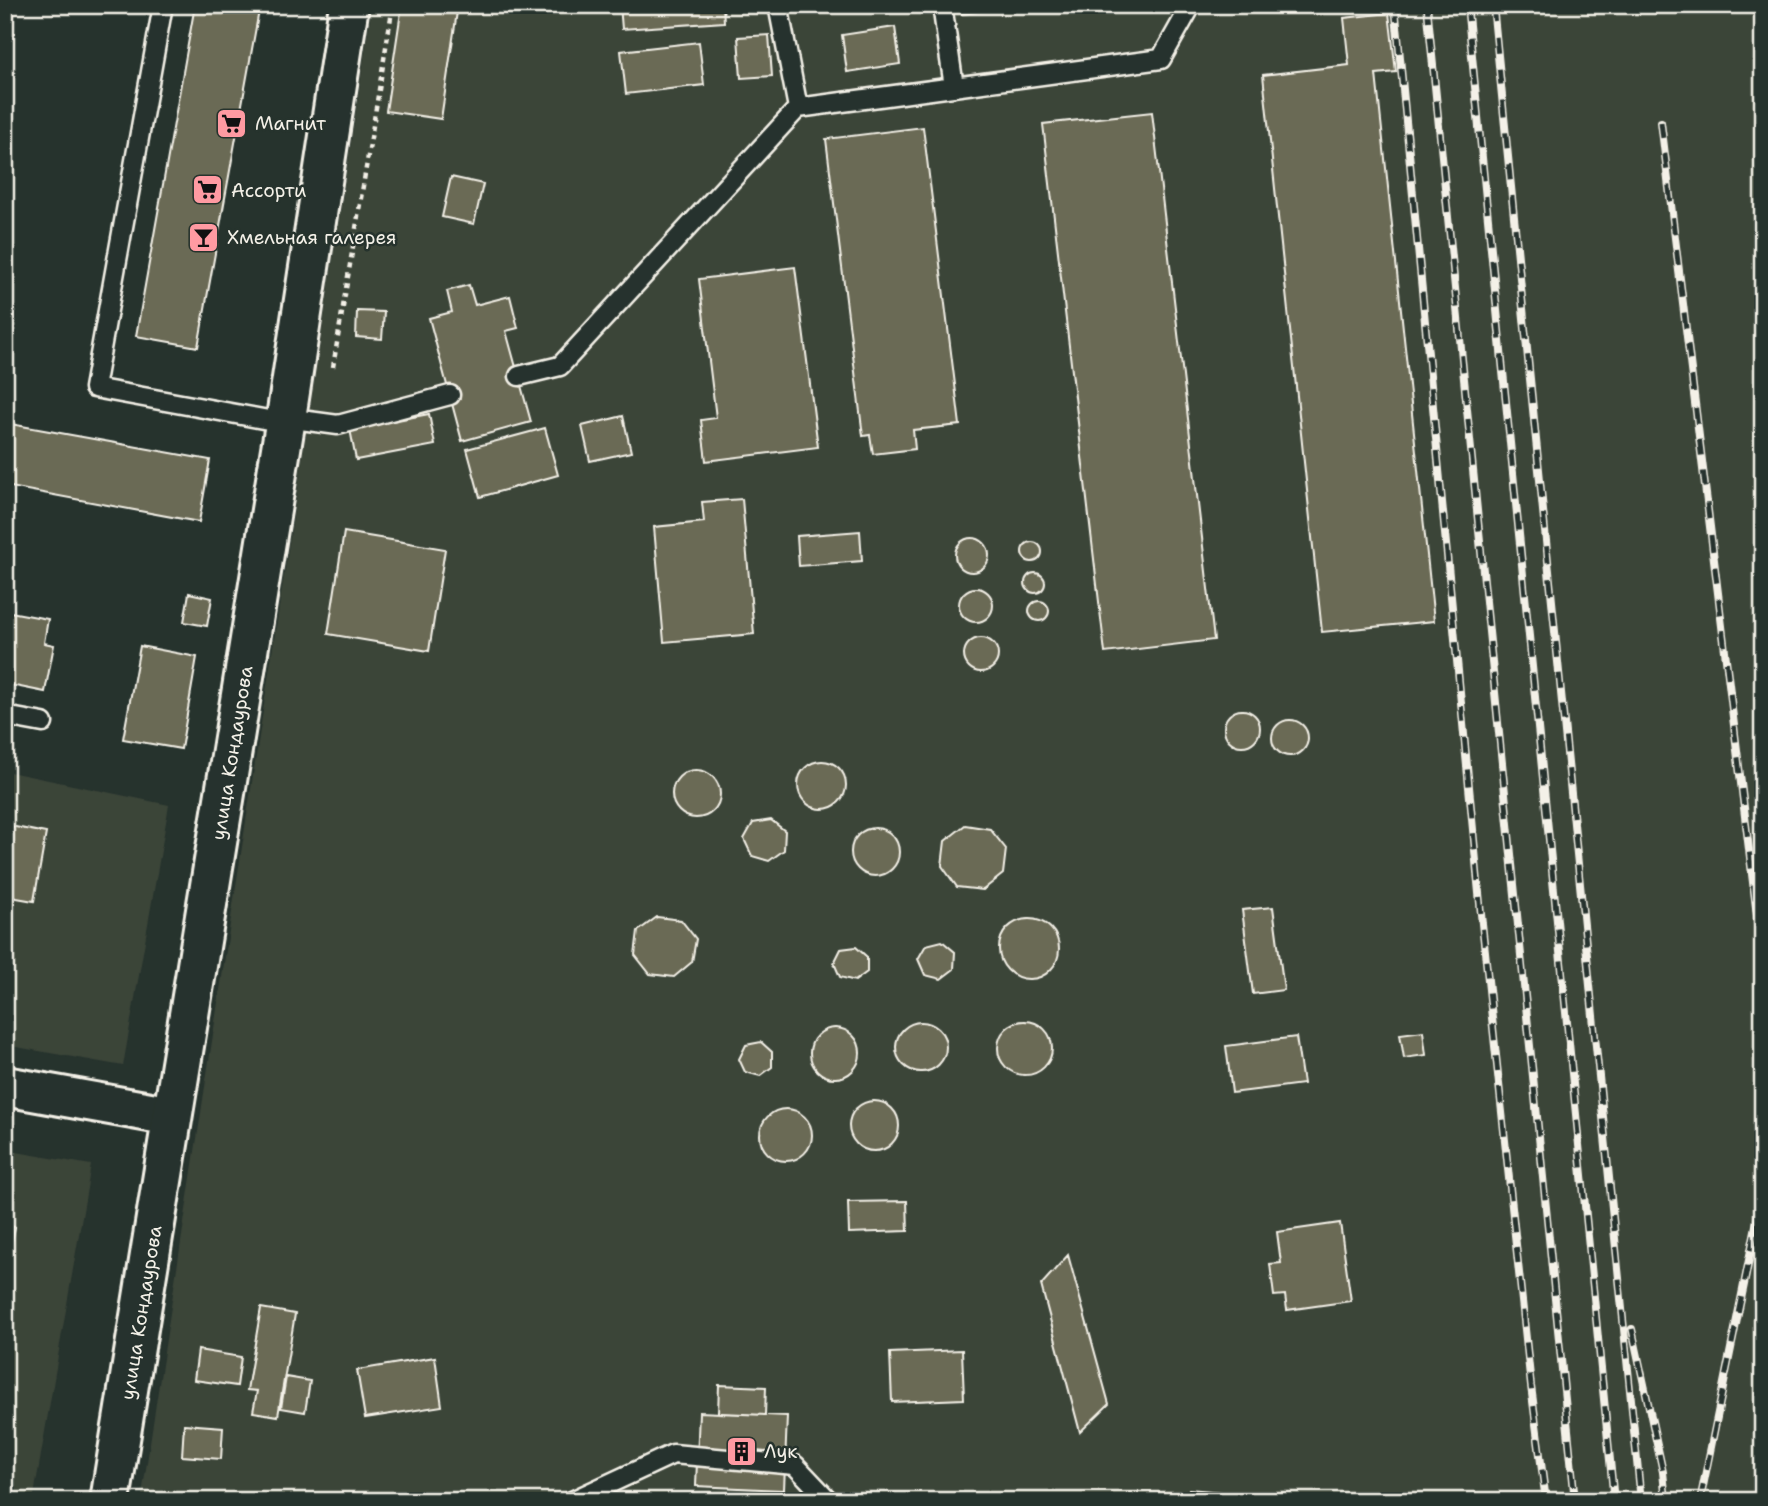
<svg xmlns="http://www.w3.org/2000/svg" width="1768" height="1506" viewBox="0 0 1768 1506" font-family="'Shantell Sans',sans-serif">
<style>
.built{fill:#3b4439}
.building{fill:#6b6a55;stroke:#f4f1e8;stroke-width:2}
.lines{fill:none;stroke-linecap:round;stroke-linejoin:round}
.service-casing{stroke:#f4f1e8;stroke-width:23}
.tertiary-casing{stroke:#f4f1e8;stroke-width:44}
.path{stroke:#f4f1e8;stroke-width:4.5;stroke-dasharray:5 5;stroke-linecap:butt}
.service{stroke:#26332d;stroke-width:18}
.tertiary{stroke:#26332d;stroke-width:38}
.rail-casing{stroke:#f4f1e8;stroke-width:8}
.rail{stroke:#26332d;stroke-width:5;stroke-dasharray:16;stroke-linecap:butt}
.labels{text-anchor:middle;stroke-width:5;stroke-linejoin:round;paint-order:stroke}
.poi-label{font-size:19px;fill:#f4f1e8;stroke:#26332d;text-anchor:start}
.street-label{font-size:19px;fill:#f4f1e8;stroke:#26332d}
</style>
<rect width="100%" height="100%" fill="#26332d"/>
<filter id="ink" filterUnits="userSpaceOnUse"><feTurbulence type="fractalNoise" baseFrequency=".0143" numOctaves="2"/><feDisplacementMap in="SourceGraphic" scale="14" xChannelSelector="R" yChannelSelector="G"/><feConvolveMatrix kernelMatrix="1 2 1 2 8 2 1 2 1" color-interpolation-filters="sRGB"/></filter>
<g filter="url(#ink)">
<!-- built -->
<path class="built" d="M372,5h1391v1496h-1622z
M5,771l164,34 -46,261 -118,-21z
M5,1150l86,15 -58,336h-28z"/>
<!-- building -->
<path class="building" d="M195,5h65l-62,342 -62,-11z
M402,5h56l-17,114 -55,-8z
M620,5h103l1,17 -102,7z
M816,5h41l-40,5z
M960,5h35l1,5 -34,4z
M1389,13l7,59 -20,2 58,547 -112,11 -59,-557 86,-10 -5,-47z
M895,27l5,37 -53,8 -5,-37z
M769,35l3,41 -31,2 -3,-41z
M699,42l5,43 -78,9 -5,-43z
M1152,112l62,528 -109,13 -62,-529z
M923,127l37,298 -47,5 2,19 -42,5 -3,-19 -7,1 -37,-297z
M451,177l32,7 -9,40 -32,-7z
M795,267l23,180 -112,14 -5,-41 15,-2 -17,-139z
M469,285l6,20 35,-9 8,32 -12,3 25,91 -69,19 -33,-123 23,-6 -5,-21z
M357,311l27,1 -2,27 -26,-2z
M429,414l6,31 -79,15 -6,-31z
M623,416l8,36 -41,9 -8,-35z
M5,423l205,37 -11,62 -194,-36z
M545,428l13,47 -78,22 -13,-48z
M742,499l12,135 -90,8 -10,-115 50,-5 -2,-20z
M860,531l2,30 -63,5 -2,-30z
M344,532l101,17 -16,102 -101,-17z
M955 555a17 17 0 1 1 34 0a17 17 0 1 1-34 0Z
M1022 552a10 10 0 1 1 20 0a10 10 0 1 1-20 0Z
M1025 583a10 10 0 1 1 20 0a10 10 0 1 1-20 0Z
M959 605a17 17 0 1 1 34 0a17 17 0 1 1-34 0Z
M189,593l23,5 -5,28 -23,-4z
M1029 611a10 10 0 1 1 20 0a10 10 0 1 1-20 0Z
M5,611l43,8 -4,24 10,2 -9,47 -40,-8z
M964 655a17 17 0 1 1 34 0a17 17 0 1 1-34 0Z
M140,646l57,11 -16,92 -58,-10z
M1224 728a18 18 0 1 1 36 0a18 18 0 1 1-36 0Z
M1272 738a18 18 0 1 1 36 0a18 18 0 1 1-36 0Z
M798 785a24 24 0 1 1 48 0a24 24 0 1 1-48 0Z
M672 794a24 24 0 1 1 48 0a24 24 0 1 1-48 0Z
M771,820l14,11 -1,19 -15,11 -17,-5 -8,-17 9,-16z
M5,825l41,8 -12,68 -29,-5z
M965,825l25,4 16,20 -3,25 -20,16 -26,-3 -15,-21 3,-25z
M851 852a24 24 0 1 1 48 0a24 24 0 1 1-48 0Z
M1273,907l11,83 -31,4 -11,-84z
M657,917l24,3 15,19 -4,23 -18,15 -24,-3 -15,-19 3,-24z
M999 949a30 30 0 1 1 60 0a30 30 0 1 1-60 0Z
M942,941l13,11 -1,17 -13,10 -16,-4 -7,-16 8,-14z
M856,947l11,10v15l-12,9 -15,-4 -6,-14 7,-14z
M998 1048a27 27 0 1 1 54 0a27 27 0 1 1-54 0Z
M896 1047a25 25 0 1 1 50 0a25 25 0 1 1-50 0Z
M810 1053a25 25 0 1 1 50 0a25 25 0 1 1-50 0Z
M1423,1031l3,24 -22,3 -4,-24z
M1296,1037l7,47 -71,9 -6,-47z
M761,1042l11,10v15l-12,9 -15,-4 -6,-13 7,-14z
M849 1126a25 25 0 1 1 50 0a25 25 0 1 1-50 0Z
M760 1135a26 26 0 1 1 52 0a26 26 0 1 1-52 0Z
M907,1201l1,30 -59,2 -1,-31z
M1340,1223l11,78 -64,9 -2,-15 -11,1 -4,-32 11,-1 -4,-31z
M5,1225l10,2 -10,49z
M1068,1255l41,149 -29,28 -39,-147z
M261,1308l34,6 -17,102 -25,-4 4,-21 -10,-1z
M198,1350l43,7 -4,29 -43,-6z
M962,1350l2,49 -72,3 -2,-49z
M435,1357l7,49 -77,12 -8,-48z
M286,1377l24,4 -5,31 -24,-4z
M719,1385l47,2 -1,28 -47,-2z
M699,1412l88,4 -3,74 -88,-4z
M184,1424l39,3 -2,32 -39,-3z
M1189,1489l109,10v2h-110z"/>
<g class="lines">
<defs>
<path id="service" d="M163,5l-69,383 191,35
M778,5l20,103
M942,5l12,82
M519,376l41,-10 238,-258 363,-49 27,-48v-6
M286,418l52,7 112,-30
M5,716l38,7
M572,1501l101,-47 122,11 34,36"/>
<g id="tertiary">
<path d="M5,1086l167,30"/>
<path id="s1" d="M110,1501l176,-1083 63,-413"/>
</g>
</defs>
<!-- service casing -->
<use href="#service" class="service-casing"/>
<!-- tertiary casing -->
<use href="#tertiary" class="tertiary-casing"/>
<!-- path -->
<path class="path" d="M333,367l60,-362"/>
<!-- service -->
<use href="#service" class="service"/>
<!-- tertiary -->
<use href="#tertiary" class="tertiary"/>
<defs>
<path id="rail" d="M1395,5l86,909 50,472 15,115
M1427,5l148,1496
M1467,5l147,1496
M1493,5l148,1496
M1661,122l102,843
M1632,1329l31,143 3,29
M1700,1501l63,-310"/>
</defs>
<!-- rail casing -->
<use href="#rail" class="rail-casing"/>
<!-- rail -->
<use href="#rail" class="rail"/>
</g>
</g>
<!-- icons -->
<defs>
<symbol id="supermarket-square" viewBox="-11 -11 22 22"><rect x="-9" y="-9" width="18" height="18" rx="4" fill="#ff9aa2" stroke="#26332d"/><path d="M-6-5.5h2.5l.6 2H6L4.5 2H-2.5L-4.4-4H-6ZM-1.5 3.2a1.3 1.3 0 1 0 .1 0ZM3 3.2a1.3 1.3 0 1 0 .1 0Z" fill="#111"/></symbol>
<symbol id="bar-square" viewBox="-11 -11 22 22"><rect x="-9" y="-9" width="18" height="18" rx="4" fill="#ff9aa2" stroke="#26332d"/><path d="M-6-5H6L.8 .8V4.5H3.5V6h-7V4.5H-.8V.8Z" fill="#111"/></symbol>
<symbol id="building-square" viewBox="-11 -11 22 22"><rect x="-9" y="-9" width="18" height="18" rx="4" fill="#ff9aa2" stroke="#26332d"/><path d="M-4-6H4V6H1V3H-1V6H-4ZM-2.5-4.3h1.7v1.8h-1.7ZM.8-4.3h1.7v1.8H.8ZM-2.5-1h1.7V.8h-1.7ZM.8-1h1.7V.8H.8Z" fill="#111"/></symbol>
</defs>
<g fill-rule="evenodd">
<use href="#supermarket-square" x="214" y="106" width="35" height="35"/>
<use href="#supermarket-square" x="190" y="172" width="35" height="35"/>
<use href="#bar-square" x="186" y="220" width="35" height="35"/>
<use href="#building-square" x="724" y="1434" width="35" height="35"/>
</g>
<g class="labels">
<!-- poi labels -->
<g class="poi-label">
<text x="255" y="130">Магнит</text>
<text x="231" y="197">Ассорти</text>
<text x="227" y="244">Хмельная галерея</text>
<text x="764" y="1458">Лук</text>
</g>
<!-- street labels -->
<g class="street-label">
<text dy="7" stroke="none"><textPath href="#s1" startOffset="758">улица Кондаурова</textPath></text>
<text dy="7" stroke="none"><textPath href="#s1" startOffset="191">улица Кондаурова</textPath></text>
</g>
</g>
<!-- margin -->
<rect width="1768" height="1506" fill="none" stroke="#26332d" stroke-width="28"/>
<rect x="14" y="14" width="1740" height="1478" fill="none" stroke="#f4f1e8" stroke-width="2.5" filter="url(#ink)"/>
</svg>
